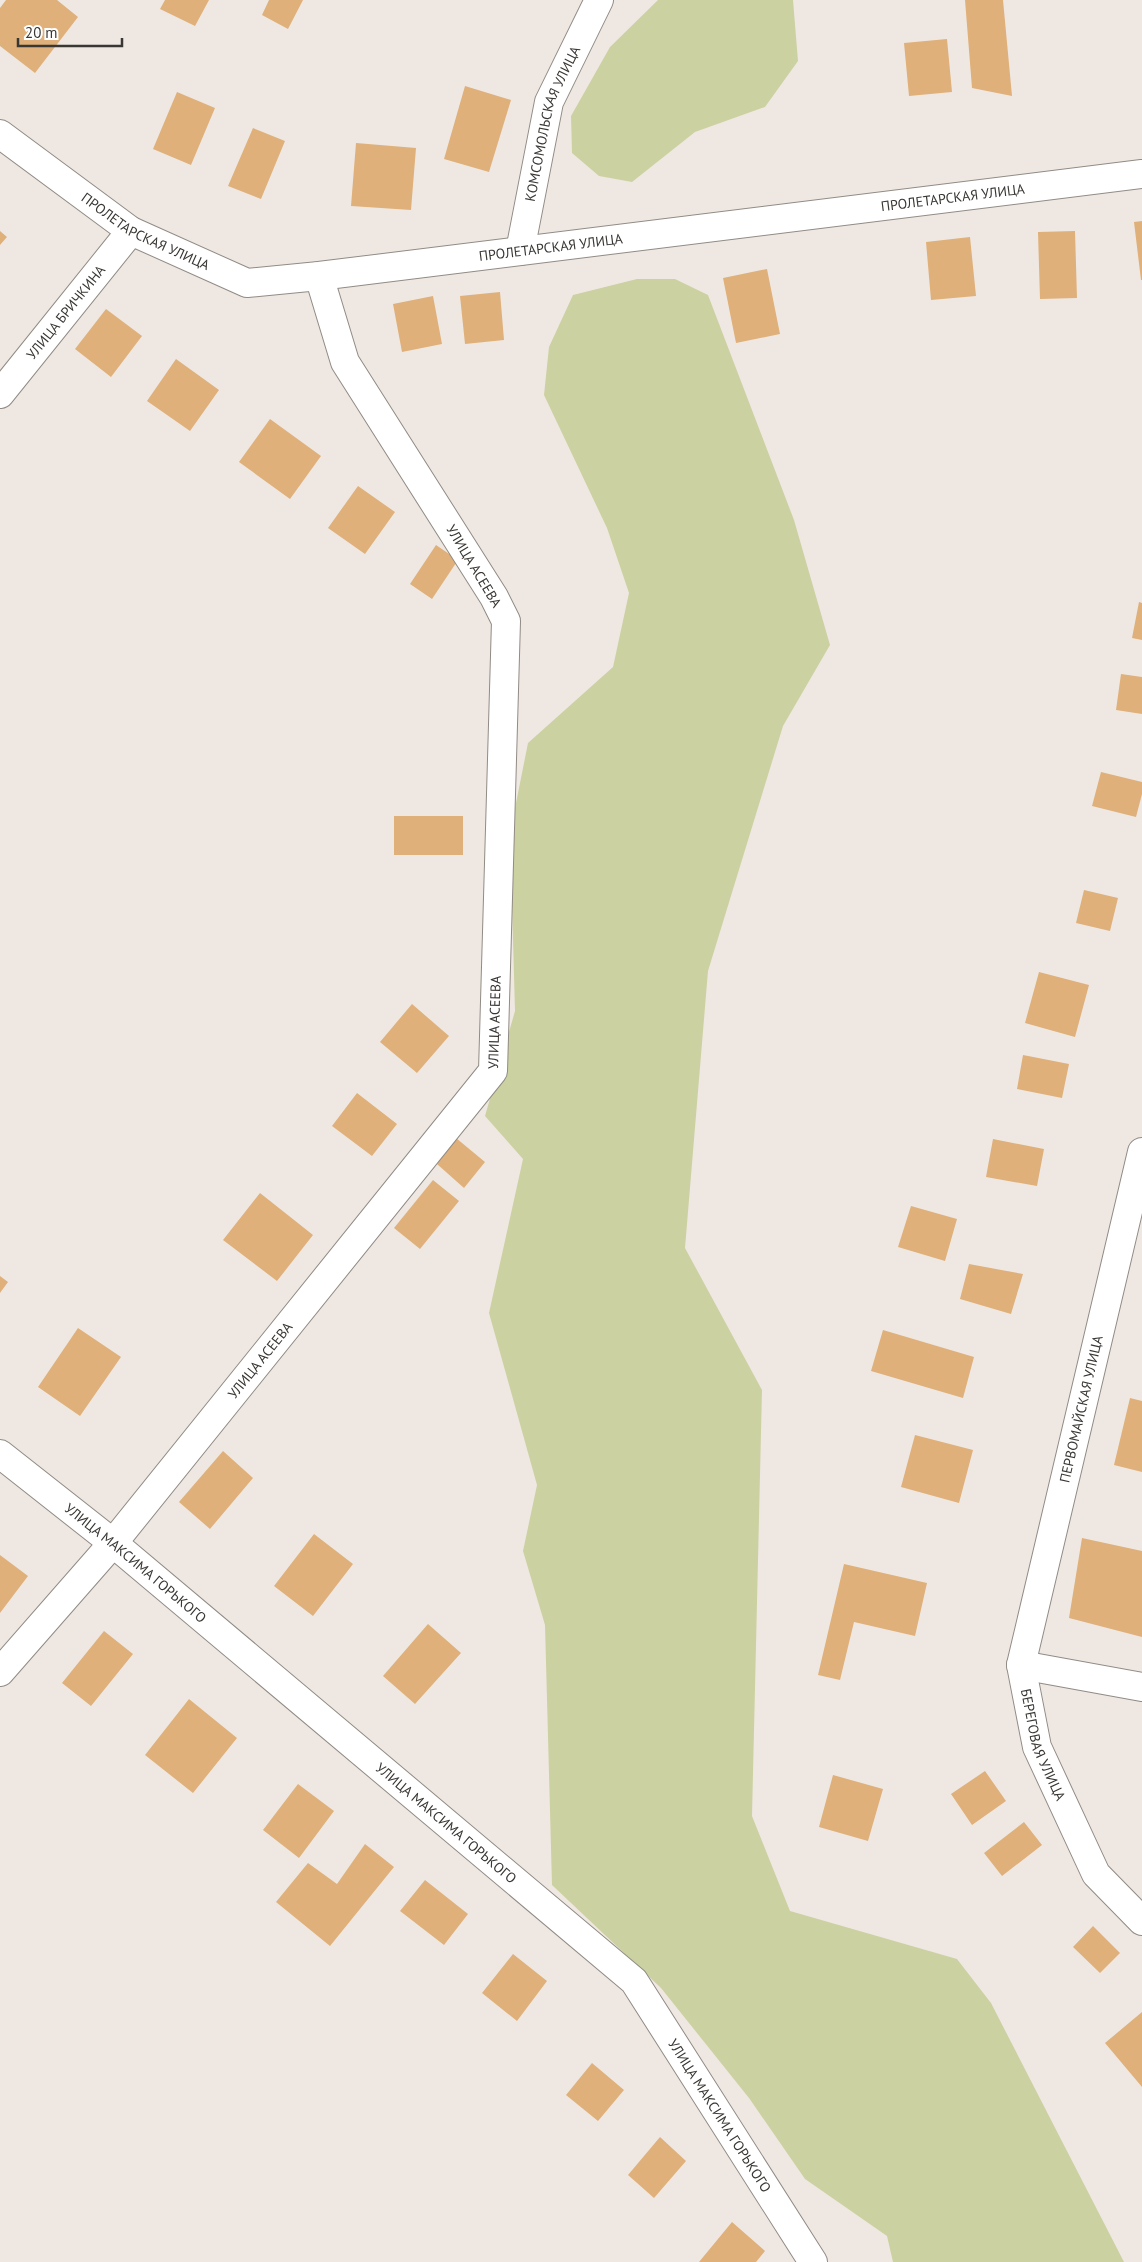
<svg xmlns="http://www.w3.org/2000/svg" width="1142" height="2262" viewBox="0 0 1142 2262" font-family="'PT Sans',sans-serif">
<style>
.green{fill:#ccd1a2}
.building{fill:#dfb07a}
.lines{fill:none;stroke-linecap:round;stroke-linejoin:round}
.minor-casing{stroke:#918b85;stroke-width:30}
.minor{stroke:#fff;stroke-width:28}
.labels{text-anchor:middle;stroke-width:4.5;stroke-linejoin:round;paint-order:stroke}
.street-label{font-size:14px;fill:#393734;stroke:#fff}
</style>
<rect width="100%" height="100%" fill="#efe8e2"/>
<!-- green -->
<path class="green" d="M658,0h135l5,61 -33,46 -70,25 -63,50 -33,-6 -27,-23 -1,-37 39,-69z
M637,279h38l33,16 86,225 36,125 -47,81 -75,245 -23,277 77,142 -10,426 38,95 167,48 34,44 133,259h-231l-6,-26 -82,-57 -56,-81 -88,-110 -109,-103 -7,-260 -22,-74 14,-66 -48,-172 34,-154 -38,-43 30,-105 -5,-178 18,-90 85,-76 16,-74 -22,-65 -63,-133 5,-48 24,-52z"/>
<!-- building -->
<path class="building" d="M6,0h51l21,17 -43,56 -35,-27v-38z
M165,0h44l-14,26 -35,-17z
M269,0h34l-15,29 -26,-14z
M965,0h38l9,96 -40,-8z
M947,39l5,53 -43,4 -5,-53z
M465,86l46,14 -22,72 -45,-13z
M177,92l38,16 -24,57 -38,-16z
M253,128l32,13 -24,58 -33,-13z
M356,143l60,5 -5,62 -60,-4z
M1142,221v59h-1l-7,-58z
M0,231l7,6 -7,8z
M1075,231l2,67 -37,1 -2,-67z
M970,237l6,59 -45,4 -5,-58z
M767,269l13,65 -44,9 -13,-65z
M500,292l4,48 -39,4 -5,-48z
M433,296l9,48 -40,8 -9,-48z
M106,309l36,27 -31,41 -36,-28z
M176,359l43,31 -29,41 -43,-30z
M270,419l51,37 -31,43 -51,-37z
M358,486l37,26 -30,42 -37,-26z
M436,545l22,15 -26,39 -22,-15z
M1139,602l3,1v37l-10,-2z
M1121,674l21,3v37l-26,-4z
M1101,772l41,10v12l-6,23 -44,-11z
M394,816h69v39h-69z
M1084,890l34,8 -8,33 -34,-8z
M1039,972l50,13 -14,52 -50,-14z
M412,1004l37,32 -32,37 -37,-31z
M1023,1055l46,9 -7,34 -45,-9z
M357,1093l40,31 -25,32 -40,-30z
M456,1138l29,24 -21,26 -27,-24z
M993,1139l51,10 -7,37 -51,-9z
M433,1180l26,21 -39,48 -26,-21z
M260,1193l53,42 -36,46 -54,-41z
M911,1206l46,13 -12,42 -47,-14z
M969,1264l54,10 -12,40 -51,-15z
M0,1276l8,6 -8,11z
M78,1328l43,29 -41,59 -42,-29z
M883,1330l91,27 -11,41 -92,-27z
M1130,1398l12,3v71l-28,-7z
M915,1435l58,15 -14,53 -58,-16z
M223,1451l30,27 -43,51 -31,-27z
M314,1534l39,30 -40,52 -39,-30z
M1082,1538l60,13v86l-73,-19z
M0,1555l28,21 -28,37z
M844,1564l83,19 -12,53 -61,-14 -14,58 -22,-5z
M428,1624l33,29 -46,51 -32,-28z
M104,1631l29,23 -42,52 -29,-23z
M189,1699l48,39 -44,55 -48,-38z
M985,1771l21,30 -34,24 -21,-31z
M833,1775l50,14 -15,52 -49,-14z
M298,1784l36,27 -35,47 -36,-28z
M1024,1822l18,23 -40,31 -18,-23z
M365,1844l29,23 -64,79 -54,-44 32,-39 29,21z
M425,1880l43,34 -24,31 -44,-34z
M1093,1926l27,27 -20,20 -27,-26z
M513,1954l34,27 -30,40 -35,-28z
M1142,2012v75l-37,-44z
M592,2063l32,27 -26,31 -32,-26z
M660,2137l26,24 -32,37 -26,-23z
M732,2222l33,29 -9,11h-57z"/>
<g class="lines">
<defs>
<g id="minor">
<path id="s1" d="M0,134l131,97 116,52 72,-7 823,-102"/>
<path id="s2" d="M520,251l29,-149 50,-102"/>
<path id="s3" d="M0,394l131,-163"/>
<path id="s4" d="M1142,1152l-121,513 16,82 59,127 46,47"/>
<path id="s5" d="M0,1454l113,89 521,438 179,281"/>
<path d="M1021,1665l121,22"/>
<path id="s6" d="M0,1672l113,-129 380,-472 13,-450 -12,-24 -149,-235 -26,-86"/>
</g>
</defs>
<!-- minor casing -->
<use href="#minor" class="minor-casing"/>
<!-- minor -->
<use href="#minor" class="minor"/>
</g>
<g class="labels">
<!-- street labels -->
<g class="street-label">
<text dy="5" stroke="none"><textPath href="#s2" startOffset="132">КОМСОМОЛЬСКАЯ УЛИЦА</textPath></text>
<text dy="5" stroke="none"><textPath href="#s1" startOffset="1001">ПРОЛЕТАРСКАЯ УЛИЦА</textPath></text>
<text dy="5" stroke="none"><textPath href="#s1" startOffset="176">ПРОЛЕТАРСКАЯ УЛИЦА</textPath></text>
<text dy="5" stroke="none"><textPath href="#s1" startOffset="596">ПРОЛЕТАРСКАЯ УЛИЦА</textPath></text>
<text dy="5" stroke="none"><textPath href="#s3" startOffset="105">УЛИЦА БРИЧКИНА</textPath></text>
<text transform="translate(474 566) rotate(59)" y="5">УЛИЦА АСЕЕВА</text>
<text dy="5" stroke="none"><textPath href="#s6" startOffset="826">УЛИЦА АСЕЕВА</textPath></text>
<text dy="5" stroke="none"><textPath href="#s6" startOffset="406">УЛИЦА АСЕЕВА</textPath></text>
<text transform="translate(1081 1409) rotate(-77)" y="5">ПЕРВОМАЙСКАЯ УЛИЦА</text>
<text dy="5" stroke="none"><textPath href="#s5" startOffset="174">УЛИЦА МАКСИМА ГОРЬКОГО</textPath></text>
<text dy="5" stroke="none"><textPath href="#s4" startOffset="610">БЕРЕГОВАЯ УЛИЦА</textPath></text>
<text dy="5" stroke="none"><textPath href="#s5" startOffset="579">УЛИЦА МАКСИМА ГОРЬКОГО</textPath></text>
<text dy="5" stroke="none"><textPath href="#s5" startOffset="984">УЛИЦА МАКСИМА ГОРЬКОГО</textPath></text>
</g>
</g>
<!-- scale -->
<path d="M18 38v8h104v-8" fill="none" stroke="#393734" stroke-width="2.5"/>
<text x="25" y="38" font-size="15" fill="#393734" stroke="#ffffff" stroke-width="4" paint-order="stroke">20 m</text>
</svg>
